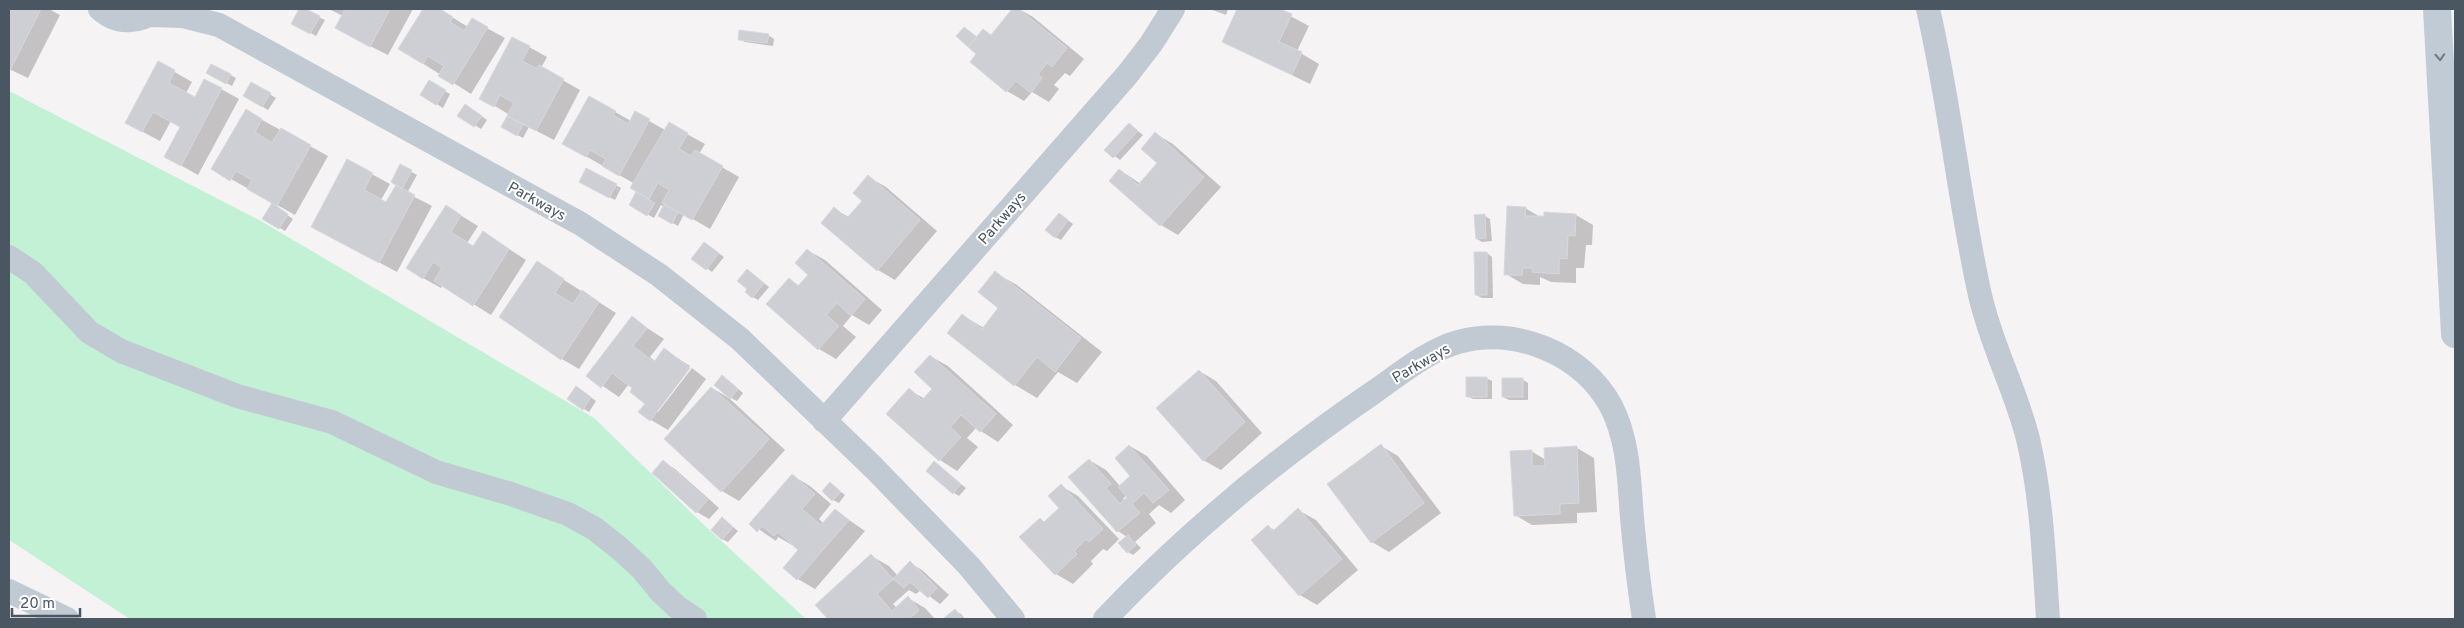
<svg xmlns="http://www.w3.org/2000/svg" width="2464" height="628" viewBox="0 0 2464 628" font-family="Overpass,sans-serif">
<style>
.green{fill:#c3f1d5}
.shadow{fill:#0003;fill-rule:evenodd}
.building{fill:#cdcfd5;stroke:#d7d9de}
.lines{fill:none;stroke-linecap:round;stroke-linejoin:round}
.street{stroke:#c1cad2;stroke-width:24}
.secondary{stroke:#c1cbd6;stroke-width:28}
.oneway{stroke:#6e7984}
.labels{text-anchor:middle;stroke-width:4;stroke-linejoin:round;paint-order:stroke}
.street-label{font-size:15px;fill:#4a5661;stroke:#fff}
</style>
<rect width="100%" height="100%" fill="#f5f3f3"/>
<!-- green -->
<path class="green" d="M9,91l252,130 333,197 111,108 101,93h-676l-121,-79z"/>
<!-- shadow -->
<path class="shadow" d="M9,9h40l11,6 -32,63 -19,-9z
M301,9l24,11 -9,16 -23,-13z
M329,9h84l-25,46 -34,-17 -11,-22z
M424,9h15l29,18 4,-7 33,18 -34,56 -71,-45z
M1014,9h5l14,8 51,42 -14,17 -5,-3 -11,12 5,4 -10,13 -17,-10 -8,9 -17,-10 -35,-29 6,-8 -1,-16 15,-2z
M1210,9h18l-2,6z
M1238,9h39l32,17 -12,25 22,13 -9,20 -87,-43z
M768,35l6,4 -1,7 -28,-4 -6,-3z
M529,47l18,10 -6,11 39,22 -26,50 -25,-13 -6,11 -15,-8 2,-15 -29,-17z
M159,63l33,19 -6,11 9,5 10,-18 34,19 -41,76 -32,-18 16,-30 -11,-6 -11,20 -34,-18z
M212,65l24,13 -4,8 -24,-13z
M429,82l21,12 -7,14 -21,-13z
M252,83l24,15 -8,12 -23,-14z
M589,97l42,24 4,-8 30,17 4,-6 36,20 -6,10 40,23 -29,52 -26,-15 -6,12 -19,-11 5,-8 -3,-2 -7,13 -23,-13 7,-14 -3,-7 -71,-40z
M471,109l16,11 -6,9 -22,-14z
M246,111l82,45 -33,59 -82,-46z
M1134,128l9,7 -23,25 -14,-10z
M1156,134l17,10 48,43 -43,48 -17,-10 -50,-45 9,-10 21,14 18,-21z
M348,161l42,23 -9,16 6,3 10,-19 4,-18 16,9 -10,18 25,13 -35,66 -67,-36z
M587,170l34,18 -6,12 -35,-18z
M868,177l18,10 51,44 -42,49 -17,-10 -44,-61 15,8 15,-17z
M447,207l31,19 -11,17 7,4 26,-4 26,17 -35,55 -48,-30 -2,3 -18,-10z
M277,208l16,11 -8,12 -21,-13z
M1525,208l17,10 34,-3 17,10 -1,20h-6l-2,23h-8v15l-25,-1 -11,-5v8l-17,-1 -17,-10z
M1485,216l5,3 2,22 -10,1 -5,-3z
M1065,218l8,6 -12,16 -6,-3z
M710,247l14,10 -12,15 -19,-14z
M807,250l18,10 57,50 -13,15 -17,-10 -9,11 13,11 -20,22 -17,-10 -51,-45 22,-24 10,6 10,-11z
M1487,253l5,4 1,41h-11l-6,-3z
M537,263l79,50 -37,56 -17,-10z
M747,270l22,17 -11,13 -5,-3 -4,-8z
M995,273l22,12 85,67 -25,31 -19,-11 -21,26 -22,-13 -66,-52 13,-18 22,13 16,-20z
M632,318l32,21 -14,18 6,5 9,-12 25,16 -35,46h3l34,-44 14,11 -38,51 -17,-10 -4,-16 -18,-20 -10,13 -31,-21z
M930,356l18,10 65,59 -15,17 -22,-14 -9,10 11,9 -21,24 -17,-11 -52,-46 21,-24 16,9 9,-10z
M1199,371l17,10 46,52 -41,37 -18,-10z
M1486,378l6,3v18h-19l-6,-3z
M1522,379l6,4v17h-19l-6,-3z
M728,380l15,13 -6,8 -6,-3z
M712,388l17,10 56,52 -46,51 -17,-10z
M582,391l14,10 -7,11 -5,-3z
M1130,446l17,10 38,44 -14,13 -12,-8 -10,9 7,9 -21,19 6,6 -8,7 -5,-3 -1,-15 -9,-6 -48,-54 19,-17 17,10 14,16 12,-10zM1127,495l2,3 -4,3 -2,-2z
M1381,446l17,10 43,57 -52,39 -17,-10 -43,-57z
M1577,448l17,10 3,54 -20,1v10l-45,2 -17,-10 16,-64 15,9z
M664,462l11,7 44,39 -10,11 -12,-7 -43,-39z
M934,463l32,25 -7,8 -5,-3z
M793,476l17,10 21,18 -12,15 5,5 12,-13 29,20 -50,58 -17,-10 2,-29 -7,-6 -1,1 -14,-8 -2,4 -25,-17z
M831,484l14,11 -6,8 -6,-3z
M1061,486l17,10 41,43 -12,12 -4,-2 -12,12 2,3 -20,20 -17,-10 -16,-55 5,4 16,-15z
M1298,510l18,10 42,50 -41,35 -17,-10 -47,-55 15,-13 7,3z
M723,519l15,12 -10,11 -6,-3z
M871,556l18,10 9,10 12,-13 12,7 27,25 -9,9 -19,-14 -5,4 -7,-4 -16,14 4,4 11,-10 17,10 10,11h-106l-12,-13z
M955,611l6,3 4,5h-18z"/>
<!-- building -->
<path class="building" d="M9,9h32l-31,61 -1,-1z
M299,9h7l14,7 -10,18 -19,-10z
M345,9h45l-20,38 -35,-19z
M423,9h17l13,8 -3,5 14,9 8,-13 16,9 -35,58 -15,-9 6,-10 -16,-10 -5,8 -25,-15z
M1012,9h7l48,39 -15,19 -5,-4 -9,11 4,4 -11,15 -15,-12 -10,11 -36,-30 6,-8 -8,-7 15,-18 8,6z
M1237,9h43l12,5 -13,28 23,10 -10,23 -70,-33z
M964,27l13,10 -9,10 -12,-11z
M739,30l30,4 -2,9 -29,-3z
M512,37l18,9 -8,15 15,8 2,-4 25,14 -28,52 -29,-15 7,-13 -14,-8 -6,12 -15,-8z
M158,61l17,9 -6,13 26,14 9,-18 18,9 -41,78 -17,-9 16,-30 -27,-15 -11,20 -17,-9z
M211,64l20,10 -5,10 -20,-11z
M429,80l17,10 -10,15 -16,-10z
M251,82l20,11 -9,14 -19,-11z
M589,96l27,15 -3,4 15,9 7,-13 15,8 -31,57 -17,-10 4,-7 -16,-9 -4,7 -24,-13z
M465,104l17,12 -8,11 -17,-11z
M246,109l16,10 -7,13 17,11 9,-15 30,17 -34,61 -30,-17 5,-9 -16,-9 -6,10 -19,-12z
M507,116l16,8 -6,12 -16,-9z
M669,122l19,11 -9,16 12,7 4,-6 28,16 -31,54 -30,-17 7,-13 -11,-7 -9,16 -19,-11z
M1129,123l9,8 -25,27 -9,-8z
M1155,132l49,45 -44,49 -51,-45 10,-12 19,16 19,-22 -16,-14z
M347,159l26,14 -9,17 22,12 10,-17 19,10 -36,68 -68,-36z
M400,164l12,6 -10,19 -11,-7z
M586,168l31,16 -8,14 -30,-16z
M868,175l52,45 -43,51 -56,-48 13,-16 13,11 15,-17 -9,-8z
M636,192l19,11 -8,13 -18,-11z
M272,203l16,11 -9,15 -17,-10z
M664,204l14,8 -6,12 -14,-8z
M446,205l15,10 -10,17 22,14 10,-15 26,18 -36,57 -39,-25 8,-13 -9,-6 -10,17 -17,-11z
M1507,206l19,1 -1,9h19v-4l32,2 -1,22 -7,-1 -1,24 -8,-1v16l-27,-2 1,-4h-10l-1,7h-18z
M1059,213l9,7 -13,18 -10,-8z
M1485,214l1,24 -10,1 -2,-24z
M704,242l15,11 -13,17 -15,-11z
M807,249l58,50 -14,17 -14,-13 -11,12 13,11 -21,24 -52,-46 23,-26 9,8 10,-11 -13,-12z
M1474,252h13v43h-12z
M537,261l27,18 -9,14 18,11 9,-14 17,12 -38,58 -62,-43z
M747,269l17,14 -12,15 -7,-6 2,-3 -10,-8z
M995,271l86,67 -26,34 -18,-15 -23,29 -67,-53 15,-19 20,15 16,-21 -20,-16z
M632,316l15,12 -14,18 21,16 10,-14 26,20 -40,53 -12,-9 7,-8 -15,-12 2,-4 -20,-15 -11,15 -15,-12z
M930,355l66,59 -16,18 -19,-17 -11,12 11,10 -22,24 -53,-47 23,-26 13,12 10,-11 -18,-17z
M1199,370l46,52 -42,39 -47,-53z
M722,375l16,14 -8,10 -16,-14z
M1466,377h21v20h-21z
M1502,378h21v19h-21z
M576,386l15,11 -8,13 -16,-11z
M711,387l58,52 -48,53 -57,-53z
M1381,444l43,59 -53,40 -44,-59z
M1129,445l40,45 -16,13 -9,-10 -12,11 8,9 -23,19 -49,-55 21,-18 22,25 -5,4 14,16 7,-7 -9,-10 12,-11 -15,-18z
M1577,446l2,57 -19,1v10l-46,2 -4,-65 22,-1v16h13l-1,-18z
M663,460l45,40 -12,13 -44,-40z
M934,461l27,23 -8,10 -27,-23z
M792,474l23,20 -13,15 19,16 14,-16 14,11 -52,60 -14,-12 15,-18 -20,-18 -4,4 -12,-10 -5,6 -8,-8z
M830,482l11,10 -9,9 -10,-10z
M1061,484l42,45 -14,13 -3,-3 -12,12 3,3 -22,21 -36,-38 21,-19 4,4 15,-14 -11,-12z
M1298,508l44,51 -43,37 -48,-56 17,-15 5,6z
M722,517l11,10 -11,13 -11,-10z
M1128,535l8,10 -9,8 -9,-10z
M871,554l22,25 -16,15 15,17 16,-15 11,14 -10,9h-81l-13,-14z
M910,561l27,27 -9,10 -18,-16 -6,6 -11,-9z
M955,609l8,10h-18l-1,-1z"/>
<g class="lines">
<!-- street -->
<path class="street" d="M100,9c18,16 39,14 58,0
M1928,9c22,94 31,192 52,286 11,50 36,95 48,144 14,59 16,120 20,180
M150,15l33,1 36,9 362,199 78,51 81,64 134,129 95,98 44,53
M9,257l24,16 56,59 32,19 116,45 95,26 104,50 75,22 57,20 27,15 24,19 23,21 18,22 17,16 18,12
M824,421l303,-346 24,-31 22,-35
M9,591l58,28
M1105,619c81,-85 172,-161 269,-227 26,-18 53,-41 84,-50 57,-16 124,11 153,64 18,35 18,74 21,112 3,34 7,68 12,101"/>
<!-- secondary -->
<path class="secondary" d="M2437,9l18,325"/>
</g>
<!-- one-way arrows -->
<defs><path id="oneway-chevron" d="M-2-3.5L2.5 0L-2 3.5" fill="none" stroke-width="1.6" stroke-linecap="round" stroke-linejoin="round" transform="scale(1.25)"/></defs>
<use class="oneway" href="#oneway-chevron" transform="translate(2440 57) rotate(87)"/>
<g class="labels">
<!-- street labels -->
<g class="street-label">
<text transform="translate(537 201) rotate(29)" y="5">Parkways</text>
<text transform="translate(1002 218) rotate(-49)" y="5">Parkways</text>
<text transform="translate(1421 363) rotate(-30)" y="5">Parkways</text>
</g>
</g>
<!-- border -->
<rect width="2464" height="628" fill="none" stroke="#4a5661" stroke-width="20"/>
<!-- scale -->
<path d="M12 608v8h68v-8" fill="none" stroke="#4a5661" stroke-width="2.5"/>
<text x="20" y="608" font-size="15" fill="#4a5661" stroke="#ffffff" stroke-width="4" paint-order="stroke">20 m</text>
</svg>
